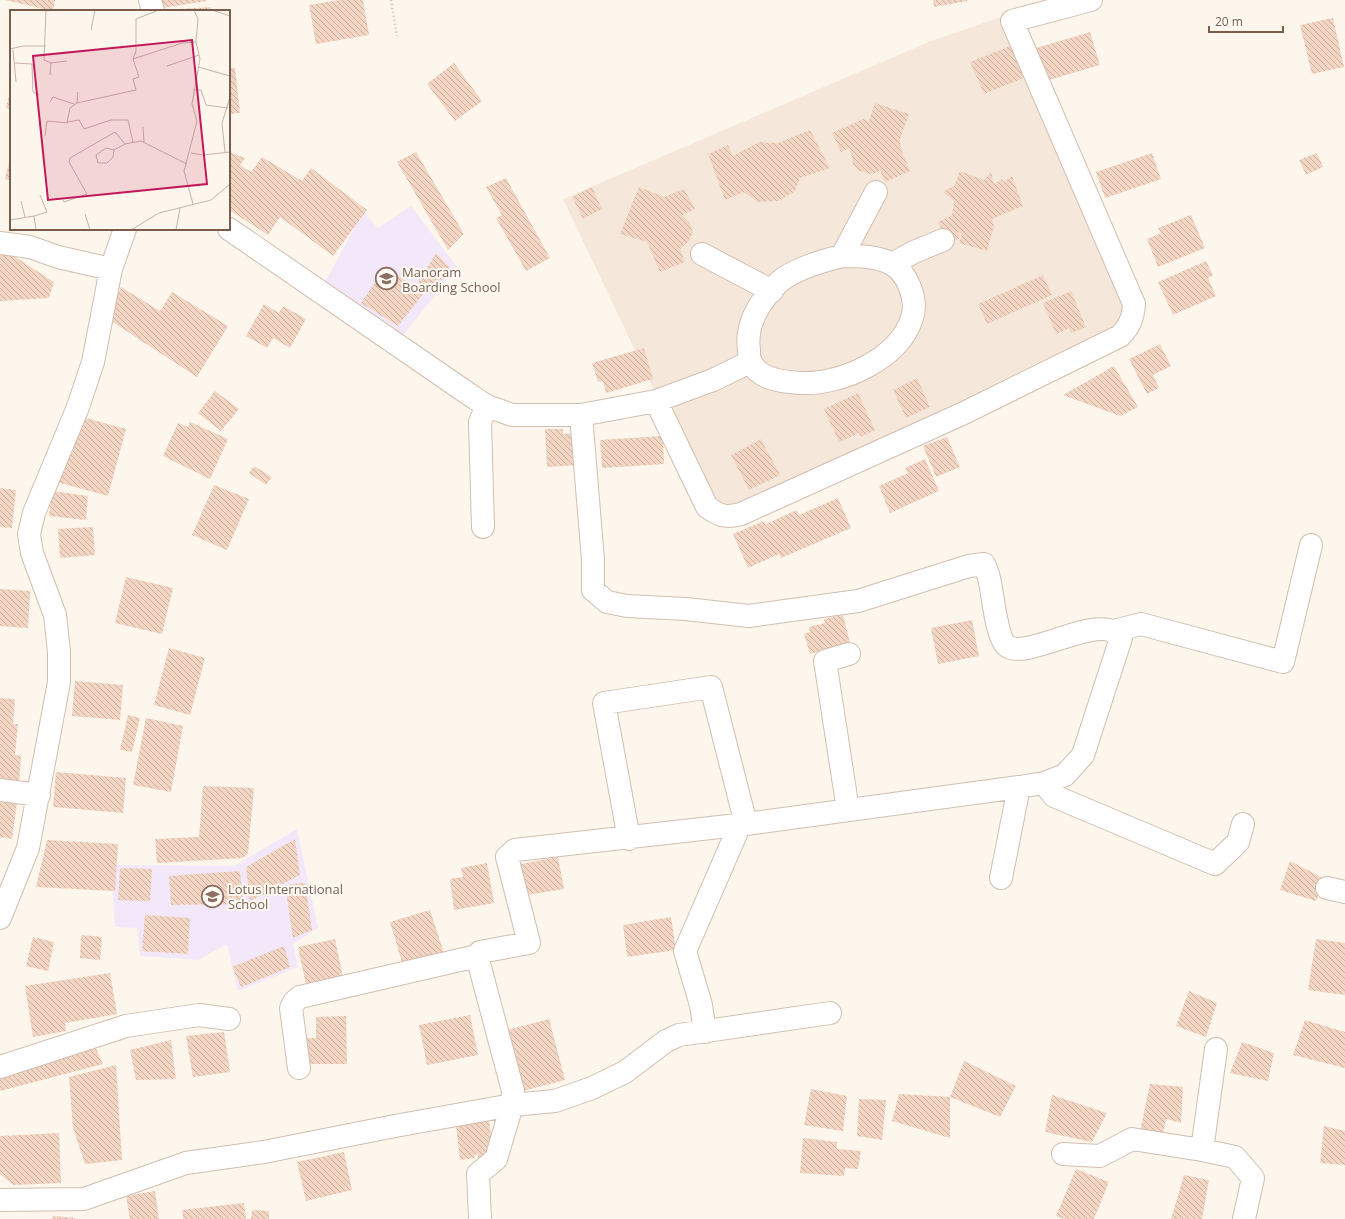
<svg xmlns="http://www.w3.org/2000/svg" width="1345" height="1219" viewBox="0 0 1345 1219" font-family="'Open Sans',sans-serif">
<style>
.residential{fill:#f5e8da}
.education{fill:#f3e8fa}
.building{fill:url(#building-back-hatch)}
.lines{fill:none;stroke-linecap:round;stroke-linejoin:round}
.minor-casing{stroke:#d1beb0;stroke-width:24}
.path{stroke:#d9b8a5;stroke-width:2.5;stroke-dasharray:1 3;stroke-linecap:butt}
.minor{stroke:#fff;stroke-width:22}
.labels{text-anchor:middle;stroke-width:4;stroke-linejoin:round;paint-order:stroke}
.education-label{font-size:13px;fill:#785e54;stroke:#fffaf3;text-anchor:start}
.inset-road{fill:none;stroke:#c5b3a7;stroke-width:1}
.view{fill:#c2185b;fill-opacity:0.15;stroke:#c2185b;stroke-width:2}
.inset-edge{fill:none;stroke:#7a5c4d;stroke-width:2}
</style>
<defs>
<pattern id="building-back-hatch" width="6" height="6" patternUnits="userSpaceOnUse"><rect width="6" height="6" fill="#f3d5c3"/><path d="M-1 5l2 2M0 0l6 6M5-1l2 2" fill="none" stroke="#cab0a1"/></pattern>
</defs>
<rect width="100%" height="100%" fill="#fdf6ec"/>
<!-- residential -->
<path class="residential" d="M1001,17l128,293 -16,22 -385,177 -11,-7 -25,-32 -129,-271 368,-158z"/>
<!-- education -->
<path class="education" d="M411,206l46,61 -59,75 -78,-51 43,-79 15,16z
M297,829l21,99 -25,16 5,23 -60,24 -11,-47 -29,16 -58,-4 -3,-28 -22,-1 -4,-62 123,1z"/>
<!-- building -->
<path class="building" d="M5,0h50l-2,11z
M161,0h45v1l-43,7z
M340,0h23l6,35 -53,9 -7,-39z
M933,0h34v1l-33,6z
M211,7v4h-31l-1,-2z
M1333,18l11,49 -32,7 -12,-49z
M1090,32l10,33 -58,17 -9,-33z
M1013,45l13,32 -42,17 -14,-32z
M454,63l28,38 -27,20 -28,-37z
M229,68h6l5,45 -11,1z
M11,87v23l-5,-2z
M875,103l34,11 -9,25 1,10 9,22 -25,11 -5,-12 -4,3 -7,1 -11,-4 -5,-6 -3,-16 -9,4 -9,-19 31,-14 6,2z
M810,130l20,38 -30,10 -5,13 -16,10 -21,1 -14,-10 -19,8 -17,-46 20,-9 5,11 26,-14 19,1z
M229,152l16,6 -5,7 11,7 11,-15 40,24 9,-13 56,42 -34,46 -53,-39 -12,18 -39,-25z
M416,152l48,82 -16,16 -51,-88z
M1152,153l9,26 -56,19 -9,-26z
M1317,153l6,14 -17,8 -7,-15z
M11,155v26l-6,-2z
M960,171l24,9 7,-8 3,12 8,-5 2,3 8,-6 11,30 -31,13 2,7 -7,25 -28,-8 3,-9 -4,-2 2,6 -11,5 -11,-21 14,-7 2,-14 -11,-9 11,-6z
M506,178l44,80 -24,13 -30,-53 6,-3 -16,-28z
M592,187l10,22 -19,10 -11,-22z
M639,187l25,10 20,-8 11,20 -13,6 8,8 3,10 -5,9 -8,7 5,13 -25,10 -13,-30 -27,-8z
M1191,215l14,33 -47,19 -11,-28 14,-6 -3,-5z
M9,253l45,29 -5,16 -49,3v-47z
M436,253l14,15 -19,26 -13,-11z
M1206,261l7,14 -5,3 8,18 -43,19 -15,-33z
M386,266l37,28 -25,32 -37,-23z
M1043,275l9,20 -65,29 -9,-20z
M121,287l39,24 12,-19 56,34 -31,51 -89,-58z
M1071,291l15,36 -15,6 -2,-5 -13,6 -13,-31z
M264,304l15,9 4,-7 23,13 -16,29 -17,-10 -6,10 -21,-12z
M1160,344l11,22 -18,9 6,13 -12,6 -18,-35z
M644,348l9,31 -47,14 -3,-12 -5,1 -6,-19z
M1114,366l24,41 -18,9 -57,-21z
M917,378l13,29 -24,11 -13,-28z
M215,391l24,18 -18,22 -23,-18z
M858,393l17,37 -14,7 -2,-4 -20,9 -15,-33z
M82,417l44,12 -18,67 -51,-14 8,-30 7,2z
M190,422l38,17 -18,40 -47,-23 15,-33 10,4z
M545,429h18v5l13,-1 2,32 -31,2z
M663,436l1,28 -62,4 -2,-28z
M947,437l13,30 -24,10 -13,-31z
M761,439l19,36 -31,15 -18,-35z
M925,459l14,32 -49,22 -11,-27 29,-13 -3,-5z
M254,466l18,11 -6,8 -17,-12z
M214,485l35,14 -22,51 -35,-15z
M0,488l16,2 -4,38 -12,-1z
M52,491l36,5 -2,24 -37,-4z
M838,498l13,30 -70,30 -2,-4 -31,14 -15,-34 31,-13 5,10 -3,-7 31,-14 2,5z
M93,527l2,28 -35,3 -2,-29z
M126,577l47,11 -11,46 -47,-11z
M0,589l30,2 -2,37 -28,-2z
M843,615l7,28 -40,11 -6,-20 6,-2 -1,-5 16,-4 -1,-4z
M972,620l7,36 -41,8 -7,-36z
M169,648l36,10 -15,57 -36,-10z
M75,681l48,4 -3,35 -48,-4z
M0,698l15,1 -2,25h5l-3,31 6,1 -2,28 -19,-1z
M128,715l12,3 -8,34 -12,-2z
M146,718l37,8 -12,66 -38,-7z
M56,772l70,6 -3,35 -70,-6z
M203,786l51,2 -6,65 -5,5 -86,5 -2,-24 44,-2z
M0,800l17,3 -5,36 -12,-2z
M295,839l5,36 -50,26 -4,-34z
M47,840l71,4 -3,47 -79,-4z
M558,857l6,32 -44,7 -5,-31z
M1290,861l35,18 -9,22 -36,-11z
M487,863l7,40 -40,7 -4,-31 13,-2 -2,-9z
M120,868l32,1 -2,32 -32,-1z
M240,871l3,33 -72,1 -2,-29z
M305,883l7,47 -19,8 -8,-53z
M430,910l15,46 -41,13 -14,-47z
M145,915l45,3 -2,36 -46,-3z
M671,917l5,33 -49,7 -4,-32z
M81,935l21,2 -2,23 -20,-2z
M33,937l21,5 -6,29 -22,-5z
M335,939l8,38 -37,8 -8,-38z
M1316,939l29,4v52l-37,-5z
M284,946l6,21 -49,20 -9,-20z
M110,973l7,41 -52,9 1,8 -33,6 -8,-51z
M1189,991l28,12 -11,34 -30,-11z
M470,1015l8,40 -51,10 -8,-40z
M346,1016l1,48h-46v-26h15v-21z
M549,1019l16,61 -46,12 -16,-61z
M1305,1020l40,12v36l-52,-13z
M224,1032l6,40 -37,5 -7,-41z
M171,1040l5,39 -40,1 -6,-30z
M93,1042l10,22 -103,27v-17z
M1242,1042l32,11 -6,28 -38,-8z
M964,1061l52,25 -16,31 -50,-20z
M116,1065l6,95 -37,4 -12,-36 -4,-51z
M1150,1084l33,3 -2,36 -15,-4 -3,17 -23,-5z
M811,1089l36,7 -4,35 -39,-6z
M899,1094l51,3v41l-58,-17z
M1052,1095l55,18 -15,29 -47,-10z
M859,1099l27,1 -4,40 -25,-4z
M489,1120l5,36 -16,2v-4l-4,1 1,3 -15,2 -4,-35z
M1324,1126l21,5v34l-25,-2z
M59,1133l2,50 -48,2 -13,-11v-38z
M803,1138l34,4v7l24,2 -3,18 -13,-1 -1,8 -44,-3z
M344,1152l8,38 -46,11 -9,-39z
M1076,1169l33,13 -15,37h-30l-8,-3z
M1184,1175l25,5 -7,39h-31z
M155,1191l4,28h-29l-4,-23z
M244,1203l2,16h-63l-1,-9z
M252,1210l17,1v8h-18z
M53,1216l23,2v1h-24z"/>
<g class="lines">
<defs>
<path id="minor" d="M150,0l3,11
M229,229l244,168 14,9 25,9h69l75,-14 57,-21 37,-18
M0,243l30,4 28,10 53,12
M702,254l70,37
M842,256c16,0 36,0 50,8 16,10 26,36 20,54 -13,41 -71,67 -111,65 -17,-1 -42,-3 -50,-21 -2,-3 -2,-9 -2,-12 -4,-26 11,-49 29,-67 15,-14 44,-22 64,-27z
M842,256l34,-64
M892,264l22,-12 29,-12
M656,401l51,106c13,9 18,11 34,7l223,-101 156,-77c10,-10 13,-18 14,-32l-122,-283 79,-21
M581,415l12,145v30l14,12 20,4 59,3 63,7 109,-15 111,-35 15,-2c2,5 4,9 5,14 4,15 7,60 18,68 19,14 83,-28 107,-14 3,1 5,4 7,6l-38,117 -18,20 -21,8 -25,4 -18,91
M483,527l-3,-105 7,-16
M1114,631l27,-7 142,38 28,-117
M1044,783l10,13 161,68 23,-22 5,-18
M0,790l39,5
M848,810l-23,-149 24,-7
M629,839l-25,-136 107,-16 35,137
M1327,888l18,4
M0,918l28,-70 31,-166v-30l-4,-37 -23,-62 -3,-19 5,-21 44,-106 15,-45 18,-93 14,-40
M705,1032l-4,-27 -16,-54 51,-117 2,-9
M1216,1049l-14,101 33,7 18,21 -9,41
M0,1067l126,-41 73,-11 30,4
M299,1068l-8,-60 3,-6 6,-5 177,-41
M1063,1154l37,2 32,-17 70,11
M0,1200l84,-1 102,-36 78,-11 131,-26 117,-21 1,-14 -36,-135 3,-4 49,-9 -22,-86 8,-7 231,-26 273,-37
M480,1219l-2,-45 18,-15 16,-54 43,-4 37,-13 33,-16 41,-31 13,-6 151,-22"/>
</defs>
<!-- minor casing -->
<use href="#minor" class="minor-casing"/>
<!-- path -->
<path class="path" d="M391,0l6,36"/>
<!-- minor -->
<use href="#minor" class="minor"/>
</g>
<!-- icons -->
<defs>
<symbol id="school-ring" viewBox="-11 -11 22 22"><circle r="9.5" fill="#fffaf3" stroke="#8d6e63" stroke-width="1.5"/><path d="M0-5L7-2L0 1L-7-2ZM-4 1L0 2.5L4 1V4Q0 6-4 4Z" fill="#8d6e63"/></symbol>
</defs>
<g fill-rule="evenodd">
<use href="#school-ring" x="374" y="266" width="25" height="25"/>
<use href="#school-ring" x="200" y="884" width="25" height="25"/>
</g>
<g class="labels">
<!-- education labels -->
<g class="education-label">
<text x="402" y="277">Manoram<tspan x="402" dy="15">Boarding School</tspan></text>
<text x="228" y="894">Lotus International<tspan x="228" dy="15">School</tspan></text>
</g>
</g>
<!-- overview -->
<g transform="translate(10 10)">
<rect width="220" height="220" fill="#fdf6ec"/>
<path class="inset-road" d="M36,0l-2,50 7,3 -1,12M202,0l18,6M81,20l4,-20M0,39l13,-3h23M3,40l3,32M123,49l3,-8v-32l23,-9M5,53l17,1 1,28 6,3M41,53l16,-2M157,56l32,-11M188,57l32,9M183,80h8l5,15 22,3M68,82l-1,11 -7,5 -3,14 12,-2 5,9 27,-9h17l5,22M40,92l3,-5 21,7M67,93l59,-13 -3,-11 6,-2 -6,-18 49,-16 14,-1M133,117l1,15M35,126l2,-15 21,2M96,138l8,2 -1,7 -6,6h-9l-2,-8zM104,140l11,-6 16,-3 46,23M215,142l-3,-29 8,-26M181,143l12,2 27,-3M53,190l1,2 23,-8 -18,-32 1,-4 45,-26 10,12M11,191l4,16M183,194l-9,-33 13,-50 -5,-17 8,-45 -4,-17 2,-23 -4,-9M75,204l5,16M24,206l13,-4 -7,-17M0,210l24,-4 2,14M121,220l28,-17 52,-13 19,-16M166,220l4,-22"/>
<path class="view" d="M182,30l15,144 -159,16 -15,-144z"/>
<rect width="220" height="220" class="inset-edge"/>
</g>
<!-- scale -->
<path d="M1209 26v6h74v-6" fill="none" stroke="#7a5c4d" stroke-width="2"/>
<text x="1215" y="26" font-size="12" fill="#7a5c4d" stroke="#fffaf3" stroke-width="3" paint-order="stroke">20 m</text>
</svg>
